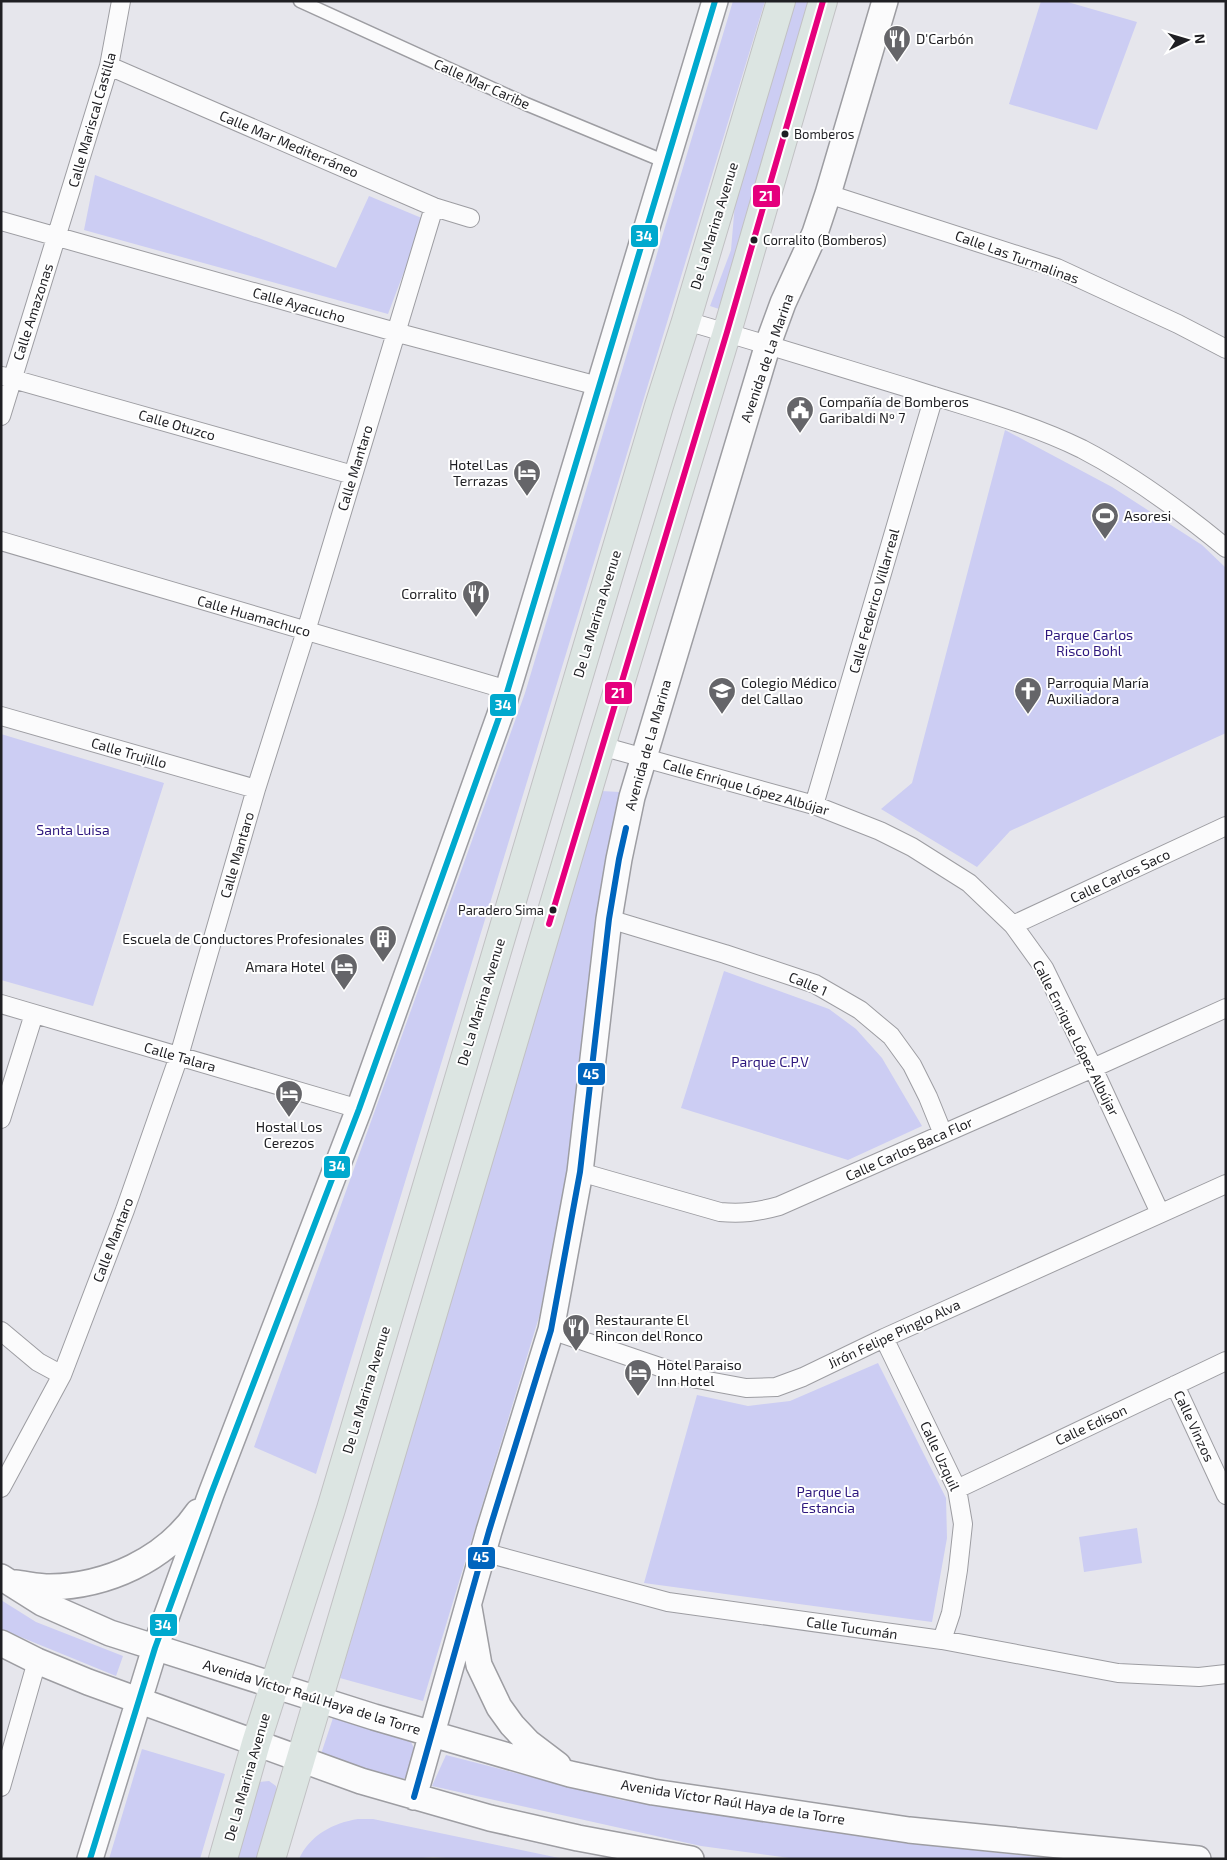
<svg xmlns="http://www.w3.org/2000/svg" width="1227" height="1860" viewBox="0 0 1227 1860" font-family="'Exo 2',sans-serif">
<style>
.green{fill:#cccdf3}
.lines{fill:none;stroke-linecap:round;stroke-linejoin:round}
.pedestrian-casing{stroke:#9d9da2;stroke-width:15}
.minor-casing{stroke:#9d9da2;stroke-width:20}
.secondary-casing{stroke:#9d9da2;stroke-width:28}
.primary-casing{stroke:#c1c1c3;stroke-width:30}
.pedestrian{stroke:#fbfbfc;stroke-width:12}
.minor{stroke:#fbfbfc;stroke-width:18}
.secondary{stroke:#fbfbfc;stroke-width:25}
.primary{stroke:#dce5e2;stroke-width:28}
.bus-1-casing{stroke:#fff;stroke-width:10}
.bus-2-casing{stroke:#fff;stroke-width:10}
.bus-3-casing{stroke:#fff;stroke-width:10}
.bus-1{stroke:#e5007d;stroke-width:6}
.bus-2{stroke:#0065bd;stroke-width:6}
.bus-3{stroke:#00a9ce;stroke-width:6}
.bus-dot{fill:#1f1f23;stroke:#fff;stroke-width:2}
.labels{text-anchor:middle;stroke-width:4;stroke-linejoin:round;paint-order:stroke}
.bus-label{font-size:13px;fill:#1f1f23;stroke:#fff;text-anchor:start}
.poi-label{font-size:14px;fill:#1f1f23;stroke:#fff;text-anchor:start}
.street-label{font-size:14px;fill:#1f1f23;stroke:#fff}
.park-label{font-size:14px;fill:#2e187e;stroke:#fff}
.line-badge{stroke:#fff;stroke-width:2}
.badge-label{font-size:14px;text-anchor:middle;font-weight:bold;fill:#fff}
</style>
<rect width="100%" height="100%" fill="#e6e6ec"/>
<!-- green -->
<path class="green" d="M733,1h32l-449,1473 -62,-27 271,-754z
M792,1h22l-92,309 -12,-4 21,-56 4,-47z
M1041,1h23l73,21 -40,108 -88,-26z
M95,175l241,93 33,-72 55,23 -36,95 -304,-84z
M1005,430l107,57 90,58 24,23v165l-216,98 -33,36 -96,-58 31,-26z
M1,734l163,49 -71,223 -92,-26z
M601,791l19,1 -52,380 -29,145 -116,384 -83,-23z
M724,971l105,38 27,20 26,29 40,68 -74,34 -167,-52z
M878,1363l68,135 1,40 -15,84 -288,-39 53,-188 51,11 42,-5z
M1137,1528l5,35 -58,9 -5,-35z
M1,1600l35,22 87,34 -7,20 -115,-47z
M334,1715l77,27 3,6 -7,29 -9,4 -77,-27z
M142,1749l83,25 -25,85h-91z
M446,1755l175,45 332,48 103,11h-259l-96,-13 -269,-60z
M269,1781l7,5 1,7 -20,66h-22l24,-77z
M358,1819h15l191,40h-104l-27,-2 -22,2h-112c11,-24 34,-36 59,-40z"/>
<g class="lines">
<defs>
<path id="pedestrian" d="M300,1l226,103 140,58"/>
<path id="minor" d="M109,66l325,141 36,11
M828,194l229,74 121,56 48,25
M1,221l405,114 192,51
M686,321c77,22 153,46 229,69 56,18 114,33 167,59 52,27 99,62 144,99
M2,376l351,99
M1,416l108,-350 12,-65
M1,541l507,149
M1,716l255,73
M601,746l213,59 66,26 32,16 57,36 44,42 31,43 49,100 67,145
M814,805l120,-409
M609,919l116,35 90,30 45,26 31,26 21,29 16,32 15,37
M1013,925l213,-99
M1,1004l358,105
M1,1119l33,-105
M580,1172l140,40c22,2 37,0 59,-6l314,-138 133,-60
M551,1330l141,48 54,10 30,-1 27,-10 81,-39 342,-154
M1,1331l37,31 24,13
M884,1338l73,151 6,35 -5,46 -7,43 -9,27
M1175,1385l51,110
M1,1488l61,-113 63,-165 54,-154 77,-267 50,-158 128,-424
M957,1489l269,-128
M483,1552l185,50 274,38 176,33 81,4 27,-3
M1,1787l36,-126"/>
<path id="secondary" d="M1,1577l41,26 68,30 264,84 196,57 83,18 256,38 289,29
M15,1583c11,1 23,4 35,4 57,-1 115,-27 148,-75
M469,1608l10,57 20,42 13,18 17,18 29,22
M1,1643l36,18 51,21 273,99 129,37 88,20 113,21
M414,1797l75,-266 62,-201 29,-158 29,-253 10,-60 13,-62 136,-453 15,-41 32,-70 13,-39 57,-193
M90,1859l65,-211 56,-154 148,-385 143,-400 213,-708"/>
<path id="primary" d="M223,1859l33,-116 75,-234 328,-1103 27,-85 95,-320
M271,1859l330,-1113 126,-414 96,-331"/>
</defs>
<!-- pedestrian casing -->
<use href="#pedestrian" class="pedestrian-casing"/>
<!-- minor casing -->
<use href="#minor" class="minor-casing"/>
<!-- secondary casing -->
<use href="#secondary" class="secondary-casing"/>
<!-- primary casing -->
<use href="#primary" class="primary-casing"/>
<!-- pedestrian -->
<use href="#pedestrian" class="pedestrian"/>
<!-- minor -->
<use href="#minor" class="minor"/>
<!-- secondary -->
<use href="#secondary" class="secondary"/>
<!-- primary -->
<use href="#primary" class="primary"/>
<defs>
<path id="bus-1" d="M549,924l178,-592 96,-331"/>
<path id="bus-2" d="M414,1797l75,-266 62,-201 29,-158 29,-253 10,-60 7,-31"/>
<path id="bus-3" d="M90,1859l65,-211 56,-154 148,-385 143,-400 213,-708"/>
</defs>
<!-- bus-1 casing -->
<use href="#bus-1" class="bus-1-casing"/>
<!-- bus-2 casing -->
<use href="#bus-2" class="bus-2-casing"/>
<!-- bus-3 casing -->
<use href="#bus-3" class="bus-3-casing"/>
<!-- bus-1 -->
<use href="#bus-1" class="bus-1"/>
<!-- bus-2 -->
<use href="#bus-2" class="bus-2"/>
<!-- bus-3 -->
<use href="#bus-3" class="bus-3"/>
</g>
<!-- icons -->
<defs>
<symbol id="restaurant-pin" viewBox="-11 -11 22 30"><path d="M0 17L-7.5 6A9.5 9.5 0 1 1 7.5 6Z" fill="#656569" stroke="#fff"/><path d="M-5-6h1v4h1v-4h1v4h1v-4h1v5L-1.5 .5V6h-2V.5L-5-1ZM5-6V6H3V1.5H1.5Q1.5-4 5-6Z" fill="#fff"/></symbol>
<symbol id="civic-pin" viewBox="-11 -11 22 30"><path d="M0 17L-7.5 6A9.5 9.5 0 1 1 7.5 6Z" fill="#656569" stroke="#fff"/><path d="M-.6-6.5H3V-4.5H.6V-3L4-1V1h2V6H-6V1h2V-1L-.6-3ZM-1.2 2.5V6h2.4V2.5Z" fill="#fff"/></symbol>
<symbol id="hotel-pin" viewBox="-11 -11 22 30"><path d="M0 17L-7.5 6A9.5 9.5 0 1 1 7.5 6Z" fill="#656569" stroke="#fff"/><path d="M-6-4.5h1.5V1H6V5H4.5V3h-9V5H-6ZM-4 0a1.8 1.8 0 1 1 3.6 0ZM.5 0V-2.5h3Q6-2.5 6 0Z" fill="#fff"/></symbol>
<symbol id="stadium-pin" viewBox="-11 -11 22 30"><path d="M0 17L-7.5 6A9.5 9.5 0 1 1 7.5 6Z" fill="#656569" stroke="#fff"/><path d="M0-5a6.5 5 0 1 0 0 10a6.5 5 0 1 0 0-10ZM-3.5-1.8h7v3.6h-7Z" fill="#fff"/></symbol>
<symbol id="university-pin" viewBox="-11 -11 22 30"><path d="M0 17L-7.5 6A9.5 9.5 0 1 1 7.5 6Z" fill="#656569" stroke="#fff"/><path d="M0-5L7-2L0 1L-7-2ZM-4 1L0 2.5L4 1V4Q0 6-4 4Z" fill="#fff"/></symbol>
<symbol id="church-pin" viewBox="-11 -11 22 30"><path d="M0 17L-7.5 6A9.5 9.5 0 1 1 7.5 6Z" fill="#656569" stroke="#fff"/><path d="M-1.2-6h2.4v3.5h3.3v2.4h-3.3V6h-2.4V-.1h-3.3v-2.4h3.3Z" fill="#fff"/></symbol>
<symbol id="building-pin" viewBox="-11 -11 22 30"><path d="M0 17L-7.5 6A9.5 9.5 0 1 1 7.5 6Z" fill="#656569" stroke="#fff"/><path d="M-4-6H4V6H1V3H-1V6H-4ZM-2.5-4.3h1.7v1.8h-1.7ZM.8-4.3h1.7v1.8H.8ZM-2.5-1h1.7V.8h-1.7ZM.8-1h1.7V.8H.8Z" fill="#fff"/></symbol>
</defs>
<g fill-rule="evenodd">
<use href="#restaurant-pin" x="881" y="23" width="32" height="43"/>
<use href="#civic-pin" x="784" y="394" width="32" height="43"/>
<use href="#hotel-pin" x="511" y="457" width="32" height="43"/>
<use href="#stadium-pin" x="1089" y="500" width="32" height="43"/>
<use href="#restaurant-pin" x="460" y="578" width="32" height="43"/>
<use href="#university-pin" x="706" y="675" width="32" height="43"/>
<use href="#church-pin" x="1012" y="675" width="32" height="43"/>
<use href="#building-pin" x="367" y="923" width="32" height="43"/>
<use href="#hotel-pin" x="328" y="951" width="32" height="43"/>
<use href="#hotel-pin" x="273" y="1078" width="32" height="43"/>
<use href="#restaurant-pin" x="560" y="1312" width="32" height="43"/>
<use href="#hotel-pin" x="622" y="1357" width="32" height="43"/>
</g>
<!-- markers -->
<g class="bus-dot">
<circle cx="785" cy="134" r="4.5"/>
<circle cx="754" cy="240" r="4.5"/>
<circle cx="553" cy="910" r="4.5"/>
</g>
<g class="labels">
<!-- bus labels -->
<g class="bus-label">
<text x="794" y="139">Bomberos</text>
<text x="763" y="245">Corralito (Bomberos)</text>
<text x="544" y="915" text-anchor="end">Paradero Sima</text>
</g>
<!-- poi labels -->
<g class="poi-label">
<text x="916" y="44">D'Carbón</text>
<text x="819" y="407">Compañía de Bomberos<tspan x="819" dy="16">Garibaldi Nº 7</tspan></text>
<text x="508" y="470" text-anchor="end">Hotel Las<tspan x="508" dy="16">Terrazas</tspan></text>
<text x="1124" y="521">Asoresi</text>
<text x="457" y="599" text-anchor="end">Corralito</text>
<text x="741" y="688">Colegio Médico<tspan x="741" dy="16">del Callao</tspan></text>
<text x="1047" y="688">Parroquia María<tspan x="1047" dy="16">Auxiliadora</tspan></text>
<text x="364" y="944" text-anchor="end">Escuela de Conductores Profesionales</text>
<text x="325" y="972" text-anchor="end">Amara Hotel</text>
<text x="289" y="1132" text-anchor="middle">Hostal Los<tspan x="289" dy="16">Cerezos</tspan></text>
<text x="595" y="1325">Restaurante El<tspan x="595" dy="16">Rincon del Ronco</tspan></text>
<text x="657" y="1370">Hotel Paraiso<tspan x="657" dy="16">Inn Hotel</tspan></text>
</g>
<!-- street labels -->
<g class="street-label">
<text transform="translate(482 84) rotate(24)" y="5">Calle Mar Caribe</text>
<text transform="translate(92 120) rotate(-74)" y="5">Calle Mariscal Castilla</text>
<text transform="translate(289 144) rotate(23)" y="5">Calle Mar Mediterráneo</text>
<text transform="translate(714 226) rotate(-73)" y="5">De La Marina Avenue</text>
<text transform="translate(1017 257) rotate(20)" y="5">Calle Las Turmalinas</text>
<text transform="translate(299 305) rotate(16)" y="5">Calle Ayacucho</text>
<text transform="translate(33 312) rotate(-72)" y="5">Calle Amazonas</text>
<text transform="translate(767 358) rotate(-71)" y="5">Avenida de La Marina</text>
<text transform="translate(177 425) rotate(16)" y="5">Calle Otuzco</text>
<text transform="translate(355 468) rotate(-73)" y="5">Calle Mantaro</text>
<text transform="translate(874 601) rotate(-74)" y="5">Calle Federico Villarreal</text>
<text transform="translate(597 614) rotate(-73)" y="5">De La Marina Avenue</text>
<text transform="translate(254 616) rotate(16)" y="5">Calle Huamachuco</text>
<text transform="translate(648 745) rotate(-74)" y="5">Avenida de La Marina</text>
<text transform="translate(129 753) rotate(16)" y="5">Calle Trujillo</text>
<text transform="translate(746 787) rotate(16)" y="5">Calle Enrique López Albújar</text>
<text transform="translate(237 855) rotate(-74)" y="5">Calle Mantaro</text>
<text transform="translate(1120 876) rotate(-25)" y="5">Calle Carlos Saco</text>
<text transform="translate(808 984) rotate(23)" y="5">Calle 1</text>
<text transform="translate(481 1002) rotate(-73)" y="5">De La Marina Avenue</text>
<text transform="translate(1076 1038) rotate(63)" y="5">Calle Enrique López Albújar</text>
<text transform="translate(180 1057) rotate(16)" y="5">Calle Talara</text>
<text transform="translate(909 1149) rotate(-24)" y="5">Calle Carlos Baca Flor</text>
<text transform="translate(113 1240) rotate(-69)" y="5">Calle Mantaro</text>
<text transform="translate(894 1334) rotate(-25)" y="5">Jirón Felipe Pinglo Alva</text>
<text transform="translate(366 1390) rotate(-73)" y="5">De La Marina Avenue</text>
<text transform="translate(1091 1425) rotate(-25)" y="5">Calle Edison</text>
<text transform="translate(1194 1426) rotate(65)" y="5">Calle Vinzos</text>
<text transform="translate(940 1456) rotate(65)" y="5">Calle Uzquil</text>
<text transform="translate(852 1628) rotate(8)" y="5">Calle Tucumán</text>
<text transform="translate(312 1697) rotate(17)" y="5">Avenida Víctor Raúl Haya de la Torre</text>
<text transform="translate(247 1777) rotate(-74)" y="5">De La Marina Avenue</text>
<text transform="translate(733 1802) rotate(9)" y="5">Avenida Víctor Raúl Haya de la Torre</text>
</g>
<!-- park labels -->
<g class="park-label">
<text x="1089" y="640">Parque Carlos<tspan x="1089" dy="16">Risco Bohl</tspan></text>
<text x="73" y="835">Santa Luisa</text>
<text x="770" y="1067">Parque C.P.V</text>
<text x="828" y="1497">Parque La<tspan x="828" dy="16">Estancia</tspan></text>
</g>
</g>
<g class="line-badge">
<rect x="752" y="184" width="29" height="24" rx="5" fill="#e5007d"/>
<rect x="630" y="224" width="29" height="24" rx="5" fill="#00a9ce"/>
<rect x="604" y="681" width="29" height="24" rx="5" fill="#e5007d"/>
<rect x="489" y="693" width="28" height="24" rx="5" fill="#00a9ce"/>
<rect x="577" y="1062" width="29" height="24" rx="5" fill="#0065bd"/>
<rect x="323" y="1155" width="28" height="24" rx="5" fill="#00a9ce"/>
<rect x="467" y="1546" width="29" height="24" rx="5" fill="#0065bd"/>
<rect x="149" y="1613" width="29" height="24" rx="5" fill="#00a9ce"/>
</g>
<g class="badge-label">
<text x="766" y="201">21</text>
<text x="644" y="241">34</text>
<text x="618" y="698">21</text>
<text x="503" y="710">34</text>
<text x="591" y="1079">45</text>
<text x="337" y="1171">34</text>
<text x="481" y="1562">45</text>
<text x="163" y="1630">34</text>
</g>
<!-- border -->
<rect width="1227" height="1860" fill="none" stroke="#1f1f23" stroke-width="5"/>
<!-- north arrow -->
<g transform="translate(1187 40) rotate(85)" stroke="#ffffff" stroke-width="4" paint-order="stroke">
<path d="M0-4L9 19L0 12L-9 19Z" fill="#1f1f23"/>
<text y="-8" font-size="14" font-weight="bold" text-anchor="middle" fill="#1f1f23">N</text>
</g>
</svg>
